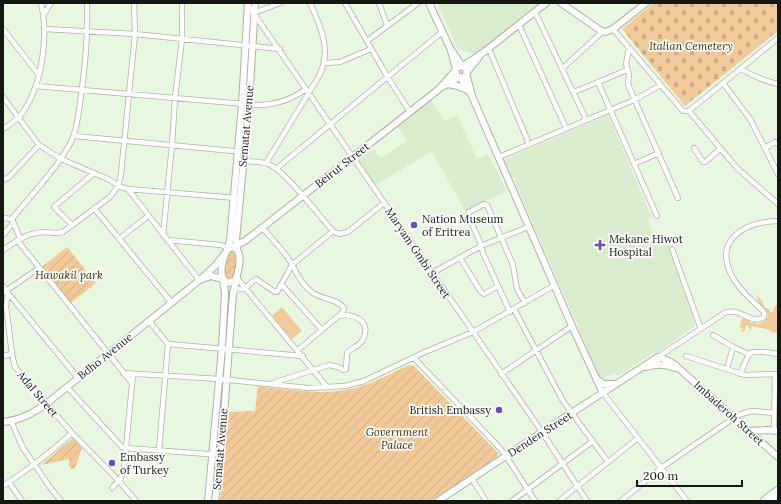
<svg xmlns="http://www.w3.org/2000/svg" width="781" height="504" viewBox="0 0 781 504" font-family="Lora,serif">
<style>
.built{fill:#d9ecce}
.green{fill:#f2c998}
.cemetery{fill:url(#cemetery-stones)}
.garden{fill:url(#garden-furrows)}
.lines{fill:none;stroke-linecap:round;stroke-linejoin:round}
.minor-casing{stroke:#a8b69f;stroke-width:6}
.major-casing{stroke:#a8b69f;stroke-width:8}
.highway-casing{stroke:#a8b69f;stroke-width:9}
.minor{stroke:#fff;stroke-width:4.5}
.major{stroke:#fff;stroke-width:6}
.highway{stroke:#fff;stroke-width:7}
.poi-dot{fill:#684cc5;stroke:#fff;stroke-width:1.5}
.labels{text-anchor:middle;stroke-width:3.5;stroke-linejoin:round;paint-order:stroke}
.park-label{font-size:11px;font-style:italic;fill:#432800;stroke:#fff}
.street-label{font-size:11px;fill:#131810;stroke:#fff}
.poi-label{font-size:11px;fill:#131810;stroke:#fff;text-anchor:start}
</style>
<defs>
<pattern id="cemetery-stones" width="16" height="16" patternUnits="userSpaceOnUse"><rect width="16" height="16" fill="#f2c998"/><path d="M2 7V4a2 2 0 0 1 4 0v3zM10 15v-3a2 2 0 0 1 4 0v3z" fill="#cfac82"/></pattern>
<pattern id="garden-furrows" width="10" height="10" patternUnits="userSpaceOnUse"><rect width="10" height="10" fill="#f2c998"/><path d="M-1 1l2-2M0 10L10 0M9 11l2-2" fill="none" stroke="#cfac82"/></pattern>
</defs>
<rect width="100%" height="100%" fill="#e8f7df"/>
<!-- built -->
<path class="built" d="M437,3h102l-56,48 -9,3 -16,-5z
M431,100l14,21 12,-6 20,44 11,-5 19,37 -42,20 -33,-60 -58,35 -19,-28 15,-12 11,12 26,-17 -9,-14z
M608,115l44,103 -4,2 10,27 10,-4 27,79 -2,1 2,3 -41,29 -1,-2 -35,23 -3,-3 -14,6 -86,-197 1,-2 -2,-3h-2l-7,-18z"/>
<!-- green -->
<path class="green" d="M756,294l6,7 2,6 6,3v2h3v-2h1v-2l4,-5v30l-7,-1 -1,-2 -19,-4v6l-2,-4v-2l-3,-1 -1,5 -2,1v2l-2,-2 2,-3h-3l1,-7 2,-3 6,2 2,3h5l1,2 8,-4 4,-5 -11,-14z
M282,307l20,24 -10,8 -20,-23z"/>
<!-- cemetery -->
<path class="cemetery" d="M654,3h124v28l-93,75 -63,-77z"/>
<!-- garden -->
<path class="garden" d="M67,247l29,36 -25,20 -29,-36z
M233,251c6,9 3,18 0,28l-4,2 -5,-4c-1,-8 1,-23 9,-26z
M409,365l5,1 84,87v4l-1,2 -64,42h-213l9,-89 26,-1 3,-25c34,4 70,11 104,0 16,-5 31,-14 47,-21z
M73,438l9,10 -7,20 -4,1 -2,-4v-6l-28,6z"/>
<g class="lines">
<defs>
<path id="minor" d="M345,3l42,73 23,36
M379,3l8,22
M248,5l294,427 45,69
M535,12l51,107
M254,13l26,-10
M44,14l7,-11
M519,25l47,103
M3,29l36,46
M44,29l91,5 145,15
M613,29l70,82h6l48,57 41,36
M367,41l51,-38
M629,48l-3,16 3,11 -1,8 1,4 49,111
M489,49l40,95
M325,63l15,-1 31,-13
M563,68l39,-36
M741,69c12,7 23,12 37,15
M598,82l59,134
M723,83l27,36 28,55
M36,86l221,19c19,0 34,-5 49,-16
M574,92l53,-22
M3,97l36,48 22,14 47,20 13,8 7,2 108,9
M689,111l89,-73
M3,129c6,-4 13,-8 17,-13 22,-28 29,-79 21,-113
M74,136l170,16
M694,148l9,14h2l15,-13
M765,148l10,-6 3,2
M499,157l135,-57 27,-15
M243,161c8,1 18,0 25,3 17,6 51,52 65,67l6,3 9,-2 36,-29
M266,163l53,-87c13,-25 2,-49 -9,-73
M634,164l25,-11
M277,168l165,-136
M3,180l6,-3 30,-32
M128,189l71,91
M94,208l77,94
M3,218l9,1c20,-25 44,-49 59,-77 6,-12 7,-26 9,-39 5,-33 8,-67 7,-100
M12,219l8,19
M72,225l-18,-18 40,-34
M262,227c9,11 20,22 28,34 7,12 11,24 23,32 9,6 25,6 31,15l-1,4 -45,38
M3,235l10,-12
M163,235l9,-90 3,-47 7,-59v-36
M119,239l29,-23
M17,240l115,143
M167,240l54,5 7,3
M672,249l29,80
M3,250c13,-9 24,-17 41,-18 6,0 13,2 19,0l47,-35 8,-11 3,-12 14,-140 -1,-31
M460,258l21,34 3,2 14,-8
M432,273l49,-27 47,-19
M237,278l90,109
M282,285l40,45
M3,286l5,7 -2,13 6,48 3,13 57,66 47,48 17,20
M3,293l36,-25
M8,293l70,85
M233,293l4,-4h7l12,-10 19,13h2l15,-27 41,-34
M514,309l49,92 45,61
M510,312l-27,-59 -3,-11 -12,-27 1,-3 15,-8 3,1 26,60 4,24 8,14
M149,321l19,23 -9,106
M713,335l20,12 16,7
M168,344l135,12
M3,356l9,-2
M686,356l59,19 30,-1 3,1
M414,358l83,87 9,11 29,45
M657,364l1,-7 68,-45c16,-4 26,14 38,5v-5l-2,-2c-10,-10 -22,-19 -29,-32 -21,-38 11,-56 45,-57
M727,369l6,-22
M123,373l96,6 89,9 37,-2 19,-5 61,-29 48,-20 82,-47
M501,374l71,-48
M740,374l8,-18 4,-4h13l13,2
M273,383l56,-18 9,2 5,3 3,-1 1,-16c4,-5 11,-6 15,-12 11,-18 -7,-29 -23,-25
M67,387l55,60 4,1 95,7
M603,393l84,108
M11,421l12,27 29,42 9,11
M774,430l1,-56
M472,479l14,22
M9,482l13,19
M3,486c25,-16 47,-33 69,-53
M112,488l9,-10 3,-10 9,-94
M512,501l81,-60
M559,501l79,-63
M621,501l40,-33 77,-53 14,-4 22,2"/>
<path id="major" d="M429,3l21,45 12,18
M561,3l39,27 5,2 8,-3 33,-26
M451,51l5,18
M463,66l21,-14 62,-49
M455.5 72a5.5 5.5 0 1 1 11 0a5.5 5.5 0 1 1-11 0Z
M467,72l12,-15
M466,73l6,23 100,230 31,67
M460,77l10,16
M448,84l10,2 9,4
M444,86l15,-9
M232,247l13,-6 165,-129 29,-23 16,-18
M232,247c12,2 7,25 3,33l-6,3c-13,-4 -6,-24 -2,-33z
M228,248l2,-8 12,-136 6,-101
M237,248l-1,-8 13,-136 6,-101
M202,279l9,-3 12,3 2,14 -3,55 -14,153
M646,367c11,-3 18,-3 29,1
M596,379l8,5h12
M3,422c17,-2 29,-8 43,-18l155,-125 14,-13 11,-14
M749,431l18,-1 11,1
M215,501l6,-46 12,-162 4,-15
M438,501l104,-69 116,-75 11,4 6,4 103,92"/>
<path id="highway" d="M764,501l14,-11
M773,501l5,-4"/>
</defs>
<!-- minor casing -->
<use href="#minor" class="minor-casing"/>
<!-- major casing -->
<use href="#major" class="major-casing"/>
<!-- highway casing -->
<use href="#highway" class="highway-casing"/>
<!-- minor -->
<use href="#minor" class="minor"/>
<!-- major -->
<use href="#major" class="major"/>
<!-- highway -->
<use href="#highway" class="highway"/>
</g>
<!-- markers -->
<g class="poi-dot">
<circle cx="414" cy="225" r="4"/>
<path d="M598 239h4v4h4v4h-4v4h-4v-4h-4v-4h4z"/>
<circle cx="499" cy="410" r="4"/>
<circle cx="112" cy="463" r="4"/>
</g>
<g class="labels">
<!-- park labels -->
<g class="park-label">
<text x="691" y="50">Italian Cemetery</text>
<text x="69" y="279">Hawakil park</text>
<text x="397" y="436">Government<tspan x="397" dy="13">Palace</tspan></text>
</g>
<!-- street labels -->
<g class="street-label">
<text transform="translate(246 126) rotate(-85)" y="4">Sematat Avenue</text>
<text transform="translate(342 165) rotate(-38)" y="4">Beirut Street</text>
<text transform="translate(418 253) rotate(56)" y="4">Maryam Gmbi Street</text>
<text transform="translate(105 356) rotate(-39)" y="4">Bdho Avenue</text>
<text transform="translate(38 394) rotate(50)" y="4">Adal Street</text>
<text transform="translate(729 413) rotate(42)" y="4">Imbaderoh Street</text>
<text transform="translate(540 434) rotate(-33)" y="4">Denden Street</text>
<text transform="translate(220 449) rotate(-85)" y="4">Sematat Avenue</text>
</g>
<!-- poi labels -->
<g class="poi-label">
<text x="422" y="223">Nation Museum<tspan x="422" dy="13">of Eritrea</tspan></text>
<text x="609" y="243">Mekane Hiwot<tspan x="609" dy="13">Hospital</tspan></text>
<text x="491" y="414" text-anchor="end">British Embassy</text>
<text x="120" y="461">Embassy<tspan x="120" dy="13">of Turkey</tspan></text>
</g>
</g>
<!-- border -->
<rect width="781" height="504" fill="none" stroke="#131810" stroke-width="8"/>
<!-- scale -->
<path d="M637 480v6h105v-6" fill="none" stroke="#131810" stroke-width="2"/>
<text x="643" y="480" font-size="12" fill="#131810" stroke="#ffffff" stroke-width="3" paint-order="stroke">200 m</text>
</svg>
